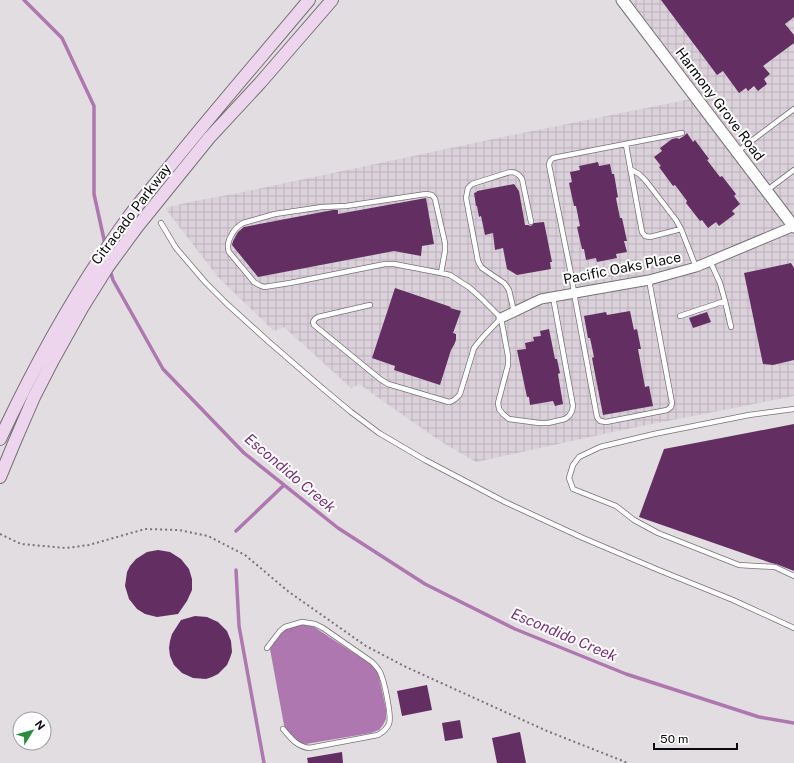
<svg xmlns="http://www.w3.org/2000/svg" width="794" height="763" viewBox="0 0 794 763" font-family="'Public Sans',sans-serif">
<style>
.industrial{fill:url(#industrial-grid)}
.water{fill:#af77af}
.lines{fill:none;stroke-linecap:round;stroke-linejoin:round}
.stream{stroke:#af77af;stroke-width:3.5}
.building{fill:#632f63}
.service-casing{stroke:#767275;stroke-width:6}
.minor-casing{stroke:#767275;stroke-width:11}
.tertiary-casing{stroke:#767275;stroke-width:13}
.secondary-casing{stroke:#767275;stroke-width:14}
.path{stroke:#767476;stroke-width:2;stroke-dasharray:2 3;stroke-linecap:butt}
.service{stroke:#fff;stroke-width:4.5}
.minor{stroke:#fff;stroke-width:9}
.tertiary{stroke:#fff;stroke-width:11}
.secondary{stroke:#edd5ed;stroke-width:12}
.labels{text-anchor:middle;stroke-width:4;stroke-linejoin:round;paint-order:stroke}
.street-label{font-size:14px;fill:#0c0b0c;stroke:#fff}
.water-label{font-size:15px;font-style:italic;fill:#783279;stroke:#fff}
</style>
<defs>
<pattern id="industrial-grid" width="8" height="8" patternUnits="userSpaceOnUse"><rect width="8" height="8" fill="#dbd1da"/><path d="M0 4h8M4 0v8" fill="none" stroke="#bbb2ba"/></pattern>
</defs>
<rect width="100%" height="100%" fill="#e1dde1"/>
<!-- industrial -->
<path class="industrial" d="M622,0h172v396l-172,34 -146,32 -36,-21 -81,-57 -8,4 -67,-61 -10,4 -56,-54 -53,-69 29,-7 40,-7 269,-57 193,-39z"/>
<!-- water -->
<path class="water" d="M303,624l11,3 58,38 6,7 8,37v10l-3,6 -4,5 -8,3 -65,11 -6,-1 -13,-11 -3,-7 -14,-76c10,-17 12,-21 33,-25z"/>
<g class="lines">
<!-- stream -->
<path class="stream" d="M24,0l38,38 32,68v88l11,50
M110,270l3,10 50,89 81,84 94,75 87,56 90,45 111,45 133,43 35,6
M236,531l48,-46
M236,570l3,56 25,137"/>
</g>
<!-- building -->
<path class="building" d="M661,0h133v17l-9,7 9,11v8l-31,23 7,8 -6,5 3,5 -9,7 -4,-5 -6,5 -2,-3 -7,5 -16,-22 -6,4z
M687,133l6,9 2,-2 14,19 -2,1 13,17 2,-1 14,18 -2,2 6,8 -8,7 3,3 -16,12 -3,-4 -8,6 -6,-8 -2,1 -14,-18 1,-2 -12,-16 -2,1 -14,-19 2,-1 -7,-9 8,-6 -2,-3 12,-9 5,-1 2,1 5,-3z
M598,162l1,4 11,-2 2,10h2l4,23 -2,1 4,20h2l5,23h-3l3,11 -11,2 1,4 -20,4 -1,-4 -10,2 -2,-11h-2l-5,-22 3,-1 -4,-20h-2l-5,-23 3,-1 -2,-10 10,-2 -1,-4z
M514,184l5,7 6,34h3l3,1 3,-3 10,-1 8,40h-2l1,7 -34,6 -10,-6 -4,-21 -8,2 -2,-17 -8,2 -4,-19 -2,1 -2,-11h-1l-2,-13 3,-1v-1z
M426,198l8,46 -12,2 -1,10 -27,-5 -136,26 -26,-32 1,-4 5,-9 6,-5 89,-17h5v4z
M791,263l3,5v92l-21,5 -10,-1 -19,-91z
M395,288l56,19 -1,1 11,3 -8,22 3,1v6l-2,5 -3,5 -11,35 -46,-15 1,-4 -23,-8z
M630,311l4,19 3,-1 4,20h-3l7,38 4,-1 4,20 -50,9 -11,-57 2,-1 -4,-19h-2l-4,-22 22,-4 1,3z
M707,312l4,10 -18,6 -4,-10z
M549,329l6,30h2l3,14 -2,1 5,30 -8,2 -2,-5 -23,4 -1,-8h-2l-10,-47 9,-1 -1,-6 9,-2 -1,-4 8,-1 -1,-5z
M794,424v147l-18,-7 -5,-1 -132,-46 25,-68z
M158,550l12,2 11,7 8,10 3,10v11l-5,11 -9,13 -21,3 -12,-3 -8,-5 -8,-10 -4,-13 2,-14 3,-6 6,-7 11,-7z
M195,616l12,1 11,5 9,9 4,10 1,11 -2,6 -3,7 -9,9 -6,3 -6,2 -13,-1 -11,-5 -8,-8 -4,-9 -1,-8 1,-7 2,-7 9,-14z
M427,685l5,25 -30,6 -5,-25z
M460,720l3,18 -18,3 -3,-18z
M520,732l6,31h-29l-5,-25z
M342,752l1,11h-35l-1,-5z"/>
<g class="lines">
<defs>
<path id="service" d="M626,145l16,87 3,4 5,1 31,-8 15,38
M738,151l56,-42
M630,169l9,5 7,7 30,39 5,9
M766,191l28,-21
M161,223l15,25 30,35 20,20 43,39 52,45 30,25 28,21 46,27 80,42 78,36 78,33 72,29 61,28
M710,261l10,22 5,18 6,26
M441,273l-47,-9h-9l-95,19 -26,4 -5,-2 -5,-3 -25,-30c-4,-10 5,-24 14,-29l32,-9 47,-7 24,-1 80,-12 6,1 3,4 10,44v8l-4,22 9,2 20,13 10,9 21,21 7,38v9l-10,38 1,6 4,5 6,5 30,4h9l17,-4 4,-3 3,-5 1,-5 -20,-109
M649,280l23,123 -1,4 -4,3 -61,12 -6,-1 -3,-4 -23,-124 -2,-14 -23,-114 1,-4 3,-3 129,-25
M370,305l-52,12 -3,2 -2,3 1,3 66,54 8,5 61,18c5,-1 8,-4 11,-8l14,-46 9,-11 18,-19
M514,312l-5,-22 -2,-3 -3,-4 -22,-15 -2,-3 -2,-4 -12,-63 2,-10 4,-4 38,-12c6,0 9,2 12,7l9,43
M680,316l45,-15
M794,409l-45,6 -95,19 -54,13 -21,10 -6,8 -4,13 4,11 43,17 18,14 24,13 81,32 36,2 19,9
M267,648l13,-17 5,-4 17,-5 13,2 8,4 49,34c3,3 6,6 8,10 4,8 12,44 9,52 -3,6 -6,8 -11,11l-69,13c-13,-2 -18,-10 -26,-19"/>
<path id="minor" d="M501,318l40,-19 108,-19 47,-13 98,-41"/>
<path id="tertiary" d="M622,0l172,227"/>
<path id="secondary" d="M0,439c36,-77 77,-151 127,-220 14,-19 29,-36 44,-54 45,-56 92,-110 138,-165
M0,477l15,-36 19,-44 19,-37 29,-52 25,-40 30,-41 72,-89 51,-55 72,-83"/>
</defs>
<!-- service casing -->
<use href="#service" class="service-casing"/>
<!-- minor casing -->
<use href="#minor" class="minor-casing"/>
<!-- tertiary casing -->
<use href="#tertiary" class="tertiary-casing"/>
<!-- secondary casing -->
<use href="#secondary" class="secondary-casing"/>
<!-- path -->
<path class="path" d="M0,534l21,10 45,4 23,-3 56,-16 34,1 29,6 37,19 44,37 77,54 40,21 141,64 81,32"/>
<!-- service -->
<use href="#service" class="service"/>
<!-- minor -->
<use href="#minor" class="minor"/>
<!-- tertiary -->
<use href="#tertiary" class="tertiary"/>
<!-- secondary -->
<use href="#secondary" class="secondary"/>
</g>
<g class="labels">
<!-- street labels -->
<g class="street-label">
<text transform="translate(720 104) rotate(53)" y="5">Harmony Grove Road</text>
<text transform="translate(131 214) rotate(-53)" y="5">Citracado Parkway</text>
<text transform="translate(622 268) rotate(-11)" y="5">Pacific Oaks Place</text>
</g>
<!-- water labels -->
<g class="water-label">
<text transform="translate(290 473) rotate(40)" y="5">Escondido Creek</text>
<text transform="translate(564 635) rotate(23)" y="5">Escondido Creek</text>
</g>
</g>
<!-- north arrow -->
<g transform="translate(32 731) rotate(53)"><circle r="19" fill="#ffffff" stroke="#9e9d9e"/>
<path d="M0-3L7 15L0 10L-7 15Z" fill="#2a8b3e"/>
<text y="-6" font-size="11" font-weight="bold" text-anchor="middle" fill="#0c0b0c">N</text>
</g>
<!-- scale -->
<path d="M654 743v6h83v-6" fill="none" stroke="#0c0b0c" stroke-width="2"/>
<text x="660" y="743" font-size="12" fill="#0c0b0c" stroke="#ffffff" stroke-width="3" paint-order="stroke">50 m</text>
</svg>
